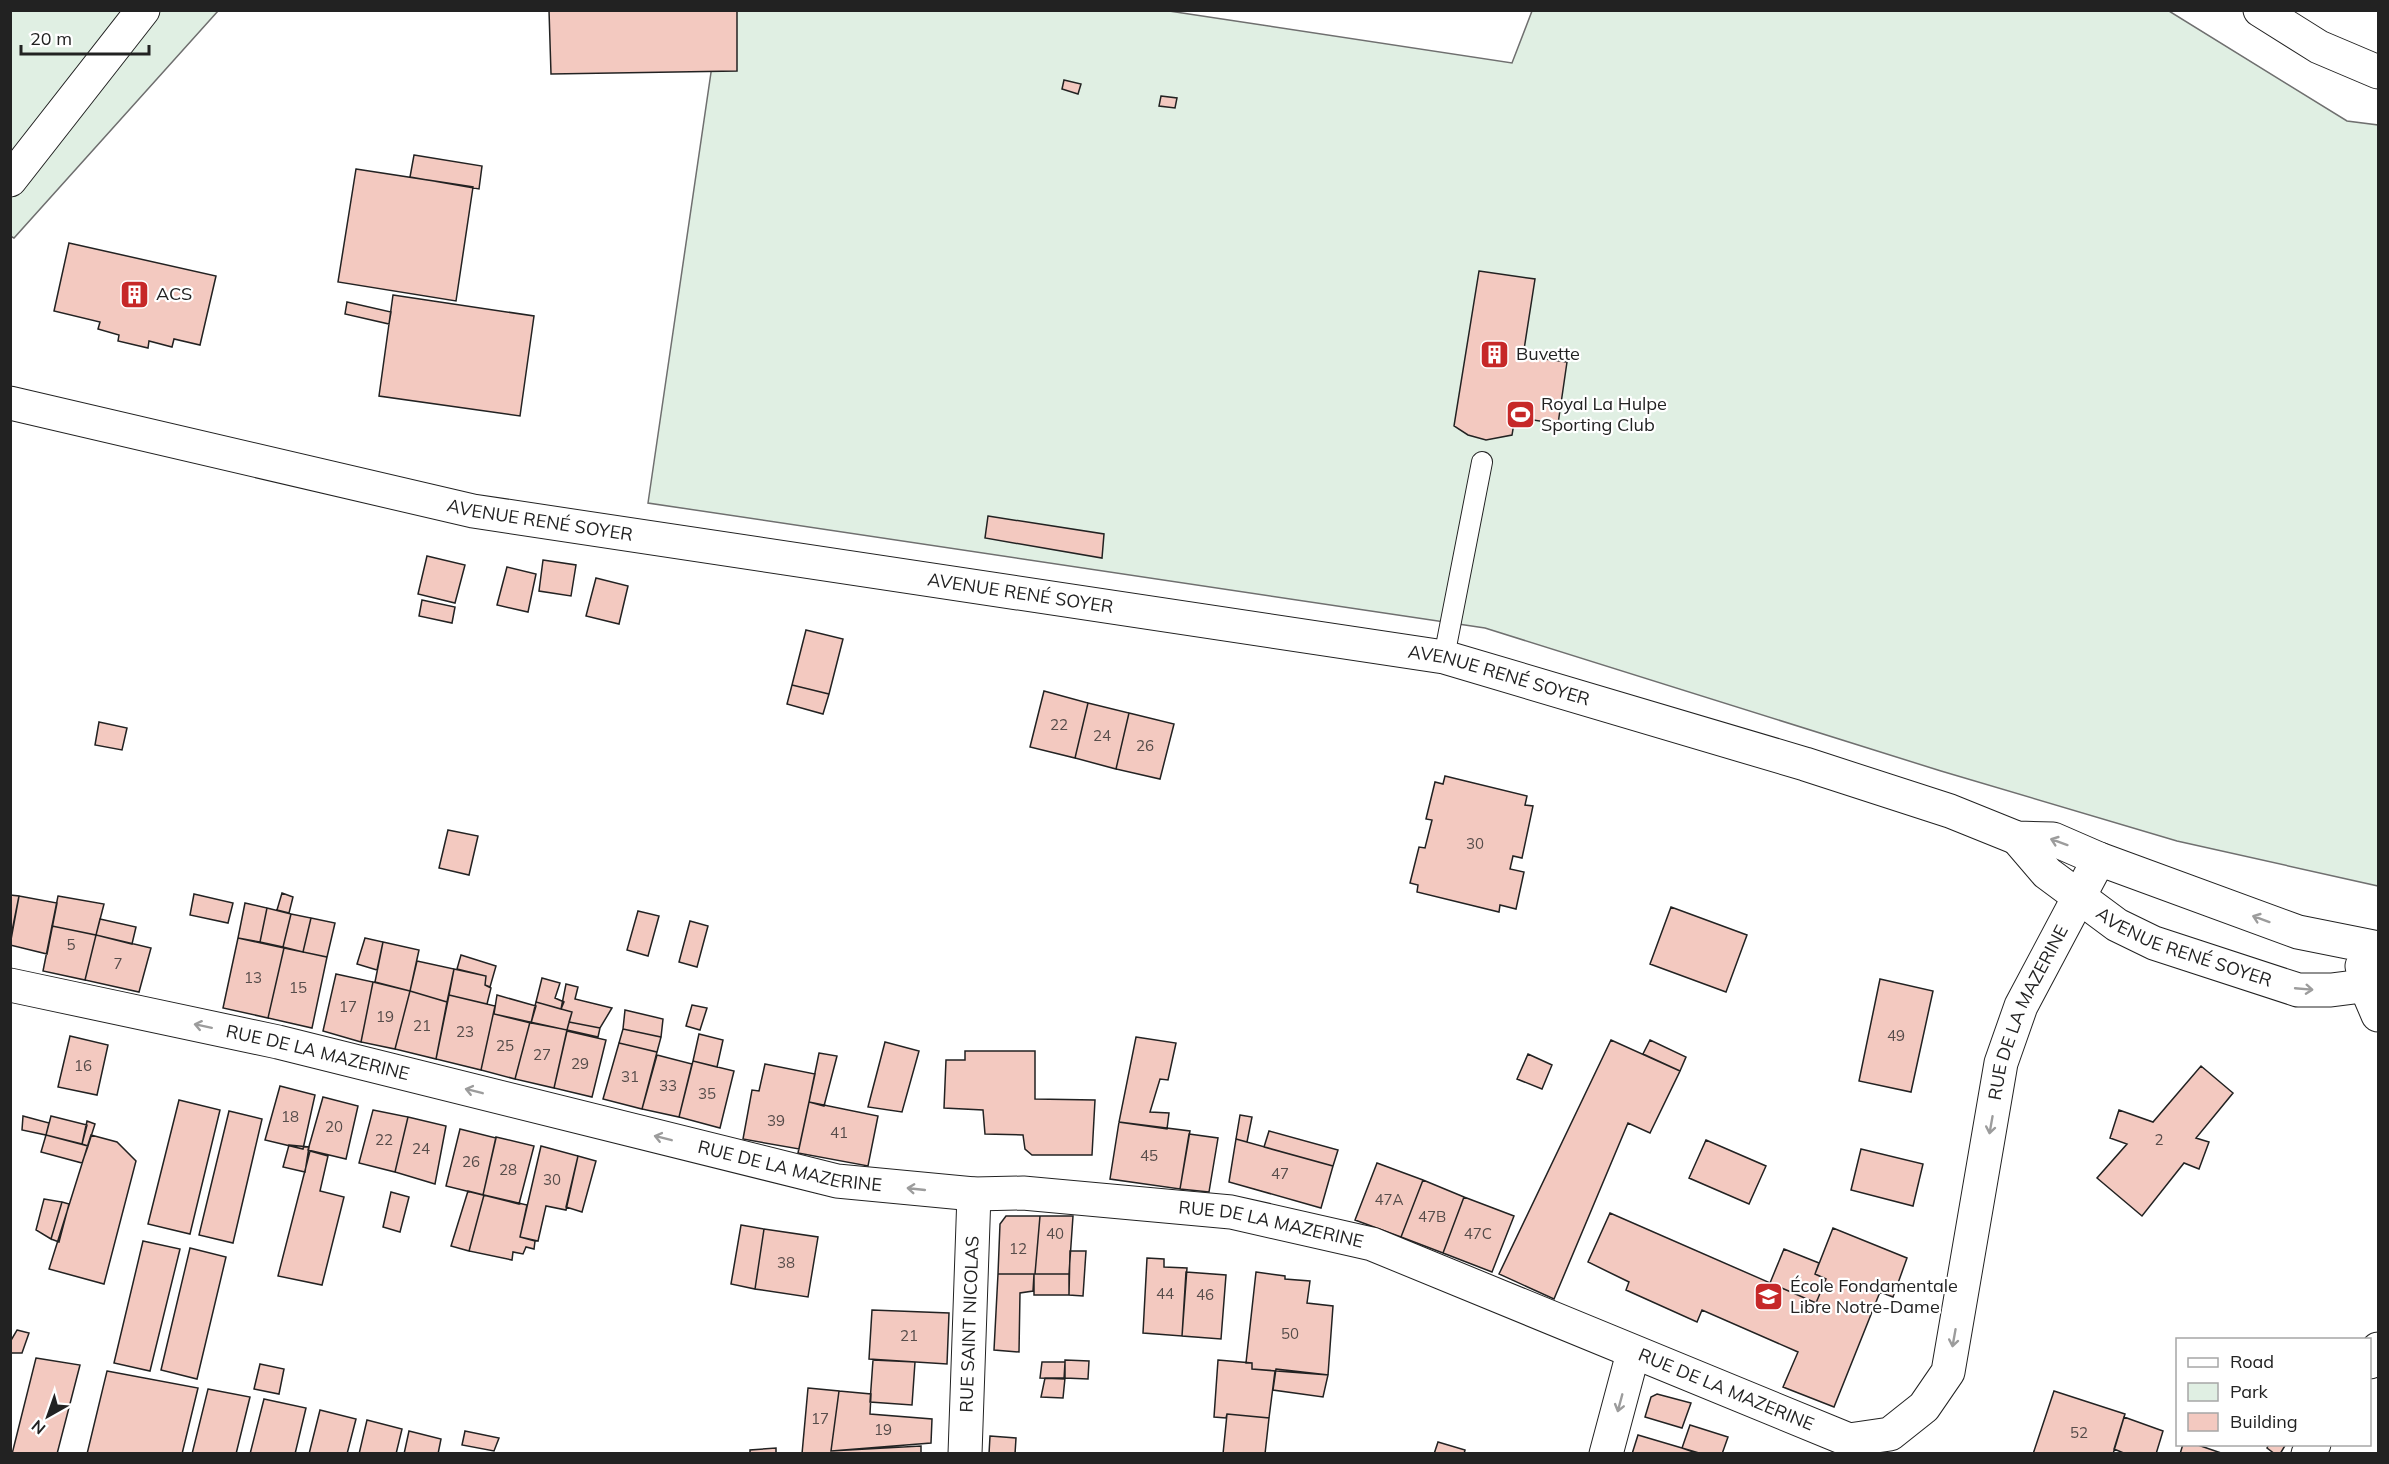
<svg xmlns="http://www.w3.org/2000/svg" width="2389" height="1464" viewBox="0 0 2389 1464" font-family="Mulish,sans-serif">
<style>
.green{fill:#e0efe3;stroke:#6f6f6f;stroke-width:1.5}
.building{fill:#f3c9c0;stroke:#222;stroke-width:1.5}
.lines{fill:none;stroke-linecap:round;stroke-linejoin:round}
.lane-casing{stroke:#222;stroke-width:22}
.street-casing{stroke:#222;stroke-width:35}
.secondary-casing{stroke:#222;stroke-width:35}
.lane{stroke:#fff;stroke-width:20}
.street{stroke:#fff;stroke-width:33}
.secondary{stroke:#fff;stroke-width:33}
.oneway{stroke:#9c9c9c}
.labels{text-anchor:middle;stroke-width:4.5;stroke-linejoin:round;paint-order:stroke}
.number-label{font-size:15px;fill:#564c4a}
.poi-label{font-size:18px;fill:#222;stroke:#fff;text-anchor:start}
.street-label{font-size:18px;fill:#222;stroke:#fff}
</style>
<rect width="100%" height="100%" fill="#fff"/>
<!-- green -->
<path class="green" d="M10,11h208l-204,227 -4,-2z
M720,11h449l343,52 20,-52h637l178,110 31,4v761l-201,-45 -236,-70 -456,-143 -837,-125z"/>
<!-- building -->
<path class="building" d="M549,10h188v61l-186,3z
M1064,80l17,4 -3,10 -16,-5z
M1161,96l16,2 -2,10 -16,-2z
M414,155l68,11 -3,23 -69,-12z
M356,169l117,18 -17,114 -118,-19z
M69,243l147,33 -16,69 -26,-6 -2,8 -23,-6 -1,7 -30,-7 1,-6 -21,-6 2,-7 -46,-11z
M1479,271l56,8 -12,77 44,6 -9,62 -43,-7 -3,18 -26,5 -18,-5 -14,-9z
M393,295l141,21 -14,100 -141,-20z
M347,302l44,10 -2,12 -44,-10z
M988,516l116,18 -2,24 -117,-20z
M427,556l38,9 -10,38 -37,-9z
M543,560l33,5 -5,31 -32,-5z
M507,567l29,7 -8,38 -31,-7z
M596,578l32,8 -9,38 -33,-8z
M422,600l33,7 -3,16 -33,-7z
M806,630l37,9 -14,55 -37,-9z
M792,685l37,9 -6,20 -36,-10z
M1044,691l44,12 -13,55 -45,-11z
M1088,703l41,10 -13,56 -41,-11z
M1129,713l45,11 -14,55 -44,-10z
M99,722l28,6 -5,22 -27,-5z
M1445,776l82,20 -2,9 8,1 -11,52 -9,-2 -3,13 14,3 -8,37 -16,-4 -1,7 -82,-20 1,-7 -8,-2 9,-36 6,1 7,-28 -6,-1 9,-37 8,2z
M448,830l30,6 -9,39 -30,-7z
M282,893l11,4 -4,16 -12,-3z
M194,894l39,9 -5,20 -38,-8z
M10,895l9,1 -9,45z
M19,896l38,7 -10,51 -37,-9z
M58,896l46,8 -8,31 -44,-9z
M245,903l22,5 -7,34 -22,-4z
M1671,907l76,28 -21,57 -76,-28z
M267,908l24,6 -8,33 -23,-5z
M638,911l21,5 -11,40 -21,-6z
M291,914l20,4 -8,34 -20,-5z
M311,918l24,5 -8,34 -24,-5z
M100,919l36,8 -4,17 -36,-9z
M690,921l18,5 -11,41 -18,-5z
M52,926l44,9 -11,45 -42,-9z
M96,935l55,13 -12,44 -54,-12z
M238,938l46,10 -16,70 -45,-10z
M365,938l18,4 -6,28 -20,-6z
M383,942l36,8 -9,41 -35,-9z
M284,948l43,9 -15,71 -44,-10z
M461,955l35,11 -6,21 -5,-2 1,-9 -29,-7z
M417,961l37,8 -7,33 -37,-11z
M454,969l32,7 -1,9 6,3 -4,16 -38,-9z
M336,974l37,8 -12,60 -38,-11z
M542,978l18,5 -5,15 9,4 -3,7 -25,-7z
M1880,979l53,12 -22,101 -52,-11z
M373,982l37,9 -15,58 -34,-7z
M566,984l12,3 -3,12 37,9 -12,20 -31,-6 3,-10 -11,-3z
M410,991l37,11 -11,57 -41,-10z
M449,995l46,11 -14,64 -45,-11z
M497,995l39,11 -5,17 -37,-9z
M536,1002l36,10 -5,18 -36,-7z
M692,1005l15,3 -7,22 -14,-4z
M495,1006l-1,8 36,8 -15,57 -34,-9z
M625,1010l38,9 -2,18 -38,-8z
M530,1022l37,8 -13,58 -39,-9z
M569,1022l31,6 -2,9 -31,-7z
M623,1029l38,8 -4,15 -38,-9z
M567,1031l39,9 -14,57 -38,-9z
M699,1034l24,6 -6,27 -24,-6z
M70,1036l38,9 -11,50 -39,-8z
M1136,1037l40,6 -8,37 -8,-1 -10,33 19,1 -2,16 -48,-7z
M1611,1040l69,31 -30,62 -22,-10 -74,176 -55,-25z
M1650,1040l36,17 -6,14 -37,-17z
M885,1042l34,9 -17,61 -34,-5z
M619,1043l38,9 -15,57 -39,-10z
M965,1051h70v48l60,1 -3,55h-60l-7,-6 -2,-14 -38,-1 -2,-24 -39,-2 2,-48h19z
M819,1053l18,3 -13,50 -15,-4z
M1528,1054l24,11 -10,24 -25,-10z
M657,1055l35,9 -13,53 -37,-8z
M693,1061l41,10 -14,57 -41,-11z
M765,1064l50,10 -16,75 -56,-10 9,-49 7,1z
M2201,1066l32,27 -37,45 13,4 -10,27 -15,-6 -42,53 -45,-38 30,-34 -17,-6 9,-28 34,12z
M280,1086l35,9 -12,54 -38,-9z
M323,1097l35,9 -12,53 -38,-9z
M179,1100l41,10 -30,124 -42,-10z
M809,1102l69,14 -10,50 -70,-13z
M373,1110l35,7 -13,55 -36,-9z
M229,1111l33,8 -29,124 -34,-8z
M1240,1115l12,2 -5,25 -11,-3z
M23,1116l26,7 -3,12 -24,-5z
M51,1116l36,9 -5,19 -36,-9z
M408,1117l38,9 -11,58 -40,-12z
M87,1121l8,3 -7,22 -6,-2z
M1119,1122l71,9 -10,58 -70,-10z
M460,1129l36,9 -13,57 -37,-9z
M1269,1131l69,19 -5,16 -69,-19z
M1189,1134l29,4 -9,54 -29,-3z
M46,1135l42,11 -6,17 -41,-11z
M91,1135l26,7 19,19 -32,123 -55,-15z
M496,1137l38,9 -15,58 -36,-9z
M1236,1139l97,27 -12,42 -92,-26z
M1706,1140l60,26 -17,38 -60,-26z
M289,1145l20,2 -4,25 -22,-5z
M541,1146l37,10 -12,54 -20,-4 -8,35 -18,-4z
M1861,1149l62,15 -10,42 -62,-16z
M310,1151l18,5 -8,35 24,6 -22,88 -44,-9z
M578,1156l18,5 -14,51 -16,-5z
M1377,1163l46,17 -22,57 -46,-17z
M1423,1180l41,17 -21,56 -42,-16z
M468,1191l16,4 -15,56 -18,-5z
M391,1192l18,5 -9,35 -17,-5z
M484,1195l43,10 -7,32 15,4 -1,8 -8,-2 -3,7 -10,-2 -1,8 -43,-9z
M1464,1197l50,19 -22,56 -49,-19z
M44,1199l18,3 -11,37 -15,-9z
M62,1202l7,2 -10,38 -8,-3z
M1610,1213l206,90 10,-24 -11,-5 18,-46 74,30 -14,39 -13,-5 -46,115 -51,-20 15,-35 -96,-42 -5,12 -71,-32 3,-8 -41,-20z
M1006,1216h34l-5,58h-37l2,-50z
M1040,1216h33l-4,58h-34z
M741,1225l23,4 -9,60 -24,-5z
M764,1229l54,8 -10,60 -53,-8z
M143,1241l37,8 -30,122 -36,-8z
M190,1248l36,9 -29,122 -36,-9z
M1784,1249l35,14 -4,11 11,5 -10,24 -46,-20z
M1070,1251h16l-3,45 -14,-1z
M1147,1258l17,1v8l23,1 -5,68 -39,-3z
M1186,1272l40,3 -5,64 -39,-3z
M1256,1272l29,4v3l25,2 -3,22 26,3 -5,69 -76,-6v-6h-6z
M998,1274h36l-1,17 -13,2 -1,59 -25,-2z
M1034,1274h35v21h-35z
M872,1310l77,3 -2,51 -78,-5z
M17,1330l12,3 -7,20h-12v-11z
M36,1358l44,7 -23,89h-45z
M873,1360l42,2 -3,43 -42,-3z
M1065,1360l24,1 -1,18 -23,-1z
M1218,1360l34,3v6l23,2 -6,47 -42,-4 -1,4 -12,-1z
M1042,1362h23l-1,17 -24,-1z
M260,1364l24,5 -5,25 -25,-5z
M1276,1369l52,6 -5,22 -50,-7z
M107,1371l91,17 -16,66h-95z
M1045,1378h20l-2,20 -22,-1z
M808,1388l31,3 -8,60 90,-5v8h-119z
M208,1389l42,8 -14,57h-44z
M839,1391l32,3 -1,20 62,5 -1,24 -100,8z
M2054,1391l71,23 -12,40h-80z
M1657,1394l34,9 -9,25 -37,-11 6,-20z
M264,1399l42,9 -11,46h-45z
M320,1410l36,9 -9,35h-38z
M1227,1414l42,4 -4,36h-42z
M2124,1417l39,14 -7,23h-30l-12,-5z
M367,1420l35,9 -6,25h-37z
M1690,1425l38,12 -6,17h-23l-17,-6z
M409,1431l32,8 -3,15h-34z
M465,1431l34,7 -5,13 -32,-6z
M1638,1435l44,13 17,5 -67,1z
M990,1436l26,2 -1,16h-26z
M1438,1442l27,8 -1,4h-30z
M2183,1444h12l29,10h-44z
M2269,1444h17l-6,10h-5l-8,-6z
M776,1448v6h-26v-4z"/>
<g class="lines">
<defs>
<path id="lane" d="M1444,657l38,-195"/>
<g id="street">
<path d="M10,180l133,-170"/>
<path id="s1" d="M10,403l463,108 971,146 361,107 145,47 67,27 36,1 46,20 199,73 80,16"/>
<path id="s2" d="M2017,838l30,35 70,52 37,18 144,47h33l47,-6"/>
<path d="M2362,966l4,21 12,28"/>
<path id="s3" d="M10,985l268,57 559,139 137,13 49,-1 208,19 141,32 477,196 41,-6 34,-27 24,-35 53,-309 20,-57 78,-147"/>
<path d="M2370,1362l8,-13"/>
<path id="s4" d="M965,1454l9,-260"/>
<path d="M1606,1454l27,-101"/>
<path d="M2308,1454l6,-10"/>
</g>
<path id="secondary" d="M2260,10l59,37 59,25"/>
</defs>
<!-- lane casing -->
<use href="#lane" class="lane-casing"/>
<!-- street casing -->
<use href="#street" class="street-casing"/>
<!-- secondary casing -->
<use href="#secondary" class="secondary-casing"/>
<!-- lane -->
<use href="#lane" class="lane"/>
<!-- street -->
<use href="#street" class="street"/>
<!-- secondary -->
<use href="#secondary" class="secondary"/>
</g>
<!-- one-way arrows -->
<defs><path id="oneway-shaft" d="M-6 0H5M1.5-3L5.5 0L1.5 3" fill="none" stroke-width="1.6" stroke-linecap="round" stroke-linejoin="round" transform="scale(1.5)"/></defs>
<g class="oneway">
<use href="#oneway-shaft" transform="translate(2059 842) rotate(-160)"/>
<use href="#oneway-shaft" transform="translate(2261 919) rotate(-160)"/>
<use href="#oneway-shaft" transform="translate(2304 989) rotate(5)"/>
<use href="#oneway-shaft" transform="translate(203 1026) rotate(-168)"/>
<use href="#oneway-shaft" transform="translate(474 1091) rotate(-166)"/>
<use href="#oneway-shaft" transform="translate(1991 1125) rotate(100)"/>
<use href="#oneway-shaft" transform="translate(663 1138) rotate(-166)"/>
<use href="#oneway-shaft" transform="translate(916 1189) rotate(-174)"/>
<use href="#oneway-shaft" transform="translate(1954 1338) rotate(100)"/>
<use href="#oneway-shaft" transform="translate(1620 1403) rotate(105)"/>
</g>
<!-- icons -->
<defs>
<symbol id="building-square" viewBox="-11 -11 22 22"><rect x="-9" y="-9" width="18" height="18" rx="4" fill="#c62828" stroke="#fff"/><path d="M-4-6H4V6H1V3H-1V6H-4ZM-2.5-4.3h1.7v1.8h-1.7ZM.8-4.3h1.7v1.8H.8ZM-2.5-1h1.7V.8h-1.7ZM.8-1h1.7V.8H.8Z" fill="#fff"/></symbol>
<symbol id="stadium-square" viewBox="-11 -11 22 22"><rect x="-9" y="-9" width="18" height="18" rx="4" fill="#c62828" stroke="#fff"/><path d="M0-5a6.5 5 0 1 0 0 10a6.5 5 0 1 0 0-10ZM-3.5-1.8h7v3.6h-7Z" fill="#fff"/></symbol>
<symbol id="school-square" viewBox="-11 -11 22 22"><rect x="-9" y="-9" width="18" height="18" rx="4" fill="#c62828" stroke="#fff"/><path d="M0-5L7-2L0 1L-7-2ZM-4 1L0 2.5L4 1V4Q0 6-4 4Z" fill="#fff"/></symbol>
</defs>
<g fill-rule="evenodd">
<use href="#building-square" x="118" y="278" width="33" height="33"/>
<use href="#building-square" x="1478" y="338" width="33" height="33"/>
<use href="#stadium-square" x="1504" y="398" width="33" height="33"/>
<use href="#school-square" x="1752" y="1280" width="33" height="33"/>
</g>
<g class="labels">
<!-- number labels -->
<g class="number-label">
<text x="1059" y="730">22</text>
<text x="1102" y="741">24</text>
<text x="1145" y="751">26</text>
<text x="1475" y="849">30</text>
<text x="71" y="950">5</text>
<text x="118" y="969">7</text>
<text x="253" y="983">13</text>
<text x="298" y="993">15</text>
<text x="348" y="1012">17</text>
<text x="385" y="1022">19</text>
<text x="422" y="1031">21</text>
<text x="465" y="1037">23</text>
<text x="1896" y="1041">49</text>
<text x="505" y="1051">25</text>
<text x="542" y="1060">27</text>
<text x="580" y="1069">29</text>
<text x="83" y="1071">16</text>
<text x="630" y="1082">31</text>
<text x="668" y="1091">33</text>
<text x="707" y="1099">35</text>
<text x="290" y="1122">18</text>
<text x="776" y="1126">39</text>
<text x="334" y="1132">20</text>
<text x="839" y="1138">41</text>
<text x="384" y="1145">22</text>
<text x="2159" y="1145">2</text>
<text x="421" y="1154">24</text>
<text x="1149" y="1161">45</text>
<text x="471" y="1167">26</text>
<text x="508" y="1175">28</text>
<text x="1280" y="1179">47</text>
<text x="552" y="1185">30</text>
<text x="1389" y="1205">47A</text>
<text x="1432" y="1222">47B</text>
<text x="1055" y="1239">40</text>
<text x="1478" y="1239">47C</text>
<text x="1018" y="1254">12</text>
<text x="786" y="1268">38</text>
<text x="1165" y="1299">44</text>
<text x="1205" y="1300">46</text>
<text x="1290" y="1339">50</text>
<text x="909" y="1341">21</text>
<text x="820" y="1424">17</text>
<text x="883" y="1435">19</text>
<text x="2079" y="1438">52</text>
</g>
<!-- poi labels -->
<g class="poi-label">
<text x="156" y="300">ACS</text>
<text x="1516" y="360">Buvette</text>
<text x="1541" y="410">Royal La Hulpe<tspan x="1541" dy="21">Sporting Club</tspan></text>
<text x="1790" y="1292">École Fondamentale<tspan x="1790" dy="21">Libre Notre-Dame</tspan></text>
</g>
<!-- street labels -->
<g class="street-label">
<text dy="6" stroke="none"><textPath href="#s1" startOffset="543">AVENUE RENÉ SOYER</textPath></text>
<text dy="6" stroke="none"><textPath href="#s1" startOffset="1029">AVENUE RENÉ SOYER</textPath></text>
<text dy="6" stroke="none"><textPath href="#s1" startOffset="1515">AVENUE RENÉ SOYER</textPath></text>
<text dy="6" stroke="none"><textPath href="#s2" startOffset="204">AVENUE RENÉ SOYER</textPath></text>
<text dy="6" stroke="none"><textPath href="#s3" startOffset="2403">RUE DE LA MAZERINE</textPath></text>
<text dy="6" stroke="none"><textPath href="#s3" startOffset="315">RUE DE LA MAZERINE</textPath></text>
<text dy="6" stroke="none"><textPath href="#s3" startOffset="801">RUE DE LA MAZERINE</textPath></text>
<text dy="6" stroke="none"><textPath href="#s3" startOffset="1287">RUE DE LA MAZERINE</textPath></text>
<text dy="6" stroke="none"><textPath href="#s4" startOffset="130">RUE SAINT NICOLAS</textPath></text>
<text dy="6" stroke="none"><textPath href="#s3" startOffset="1773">RUE DE LA MAZERINE</textPath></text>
</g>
</g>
<!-- border -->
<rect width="2389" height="1464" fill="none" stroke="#222222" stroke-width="24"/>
<!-- legend -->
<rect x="2176" y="1338" width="195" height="108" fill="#ffffff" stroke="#a7a7a7" stroke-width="1.5"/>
<rect x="2188" y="1358" width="30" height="9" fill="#ffffff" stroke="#a7a7a7" stroke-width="1.5"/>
<text x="2230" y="1368" font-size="18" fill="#222222">Road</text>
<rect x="2188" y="1383" width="30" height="18" fill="#e0efe3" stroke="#a7a7a7" stroke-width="1.5"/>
<text x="2230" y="1398" font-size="18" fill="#222222">Park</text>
<rect x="2188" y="1413" width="30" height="18" fill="#f3c9c0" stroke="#a7a7a7" stroke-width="1.5"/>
<text x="2230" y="1428" font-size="18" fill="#222222">Building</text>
<!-- north arrow -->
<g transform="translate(48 1416) rotate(220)" stroke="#ffffff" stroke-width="4.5" paint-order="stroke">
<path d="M0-4.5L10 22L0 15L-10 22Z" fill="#222222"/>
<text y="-9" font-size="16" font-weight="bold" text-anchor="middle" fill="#222222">N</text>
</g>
<!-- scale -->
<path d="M21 45v9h128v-9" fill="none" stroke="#222222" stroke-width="3"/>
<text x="30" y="45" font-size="18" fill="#222222" stroke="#ffffff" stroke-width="4.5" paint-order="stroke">20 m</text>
</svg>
